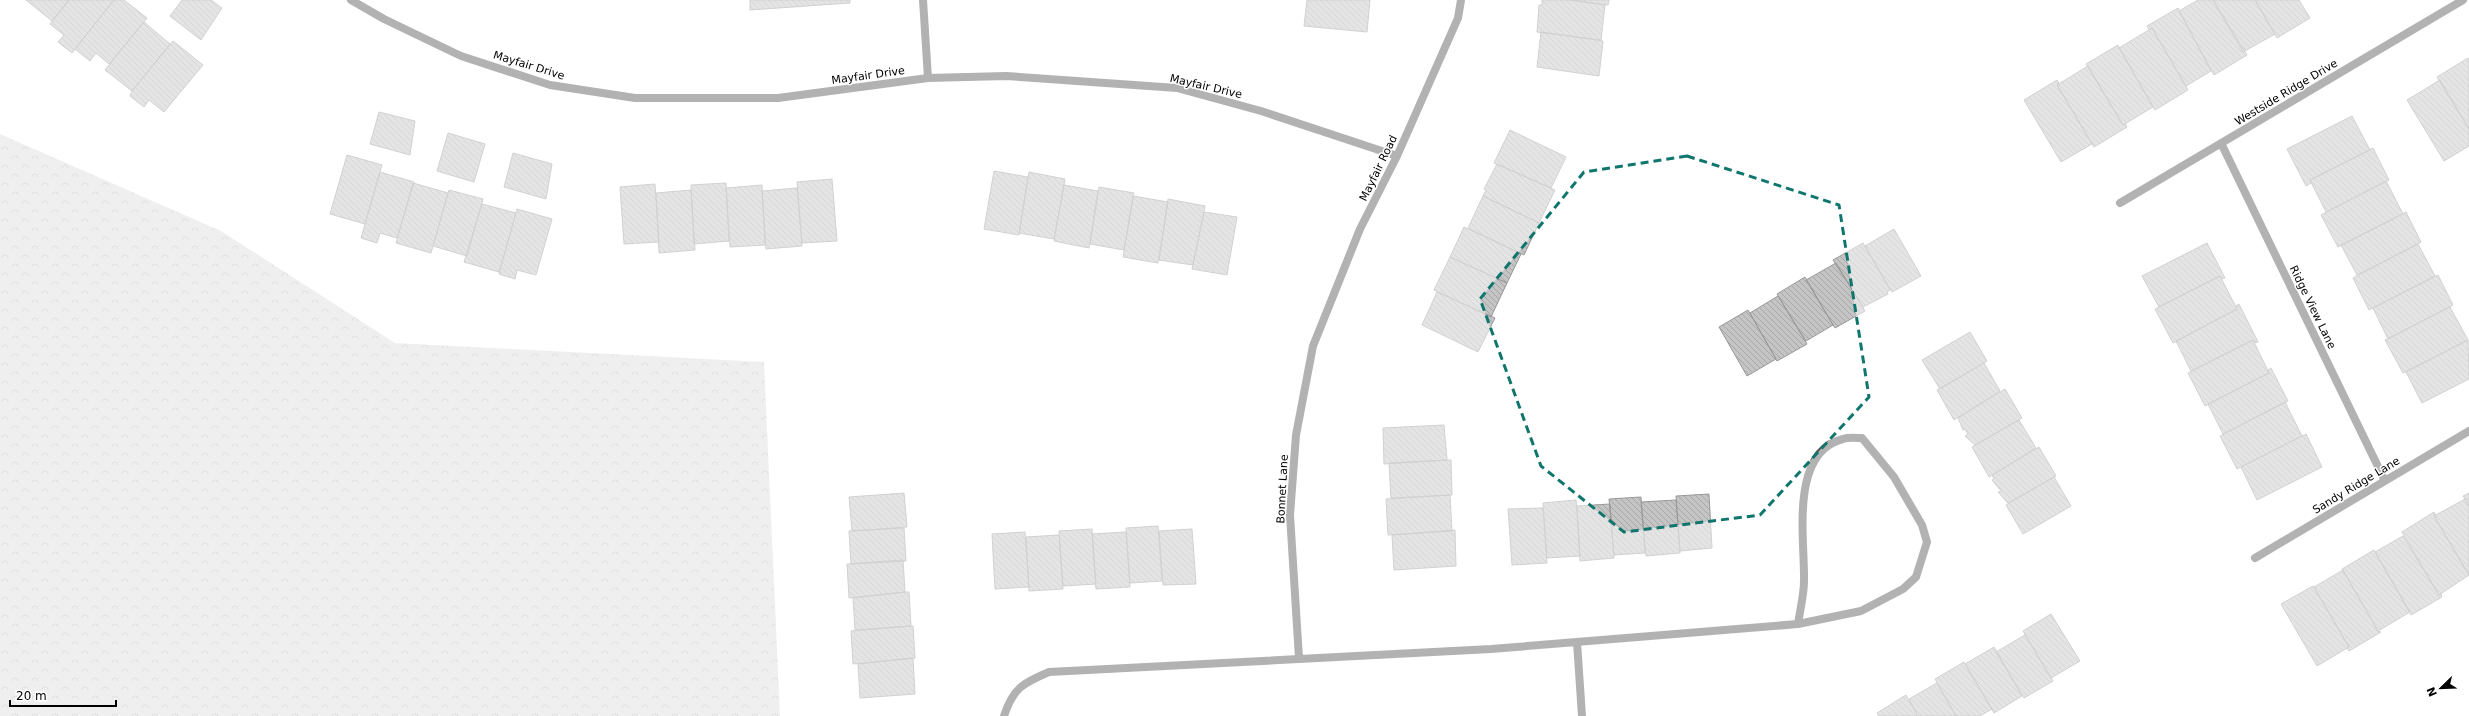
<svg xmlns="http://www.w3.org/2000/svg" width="2469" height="716" viewBox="0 0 2469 716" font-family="'DejaVu Sans',sans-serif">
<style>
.forest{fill:url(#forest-crowns)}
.building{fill:url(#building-back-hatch);stroke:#999}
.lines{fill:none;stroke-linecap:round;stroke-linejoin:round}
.service{stroke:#555;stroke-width:8}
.minor{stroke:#555;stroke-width:8}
.marked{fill:none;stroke:#0f766e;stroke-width:3;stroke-dasharray:8 5;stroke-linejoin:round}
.labels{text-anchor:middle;stroke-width:3;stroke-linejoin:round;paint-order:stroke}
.street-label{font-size:11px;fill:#000;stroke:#fff}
</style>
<defs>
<pattern id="forest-crowns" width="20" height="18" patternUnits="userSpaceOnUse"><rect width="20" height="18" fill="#dcdcdc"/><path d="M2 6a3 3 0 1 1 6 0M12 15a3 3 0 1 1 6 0" fill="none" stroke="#bbb"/></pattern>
<pattern id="building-back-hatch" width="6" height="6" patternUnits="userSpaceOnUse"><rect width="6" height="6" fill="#c4c4c4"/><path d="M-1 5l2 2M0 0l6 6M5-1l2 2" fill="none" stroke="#a7a7a7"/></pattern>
</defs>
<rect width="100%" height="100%" fill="#fff"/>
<!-- forest -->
<path class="forest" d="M0,134l221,97 174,112 369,19 16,354h-780z"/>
<!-- building -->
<path class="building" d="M26,0h43l-17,21z
M69,0h45l-42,53 -14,-11 6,-7 -14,-11z
M114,0h10l23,18 -38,46 -13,-11 -6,8 -15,-12z
M182,0h29l11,8 -21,32 -31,-24z
M750,0h100v3l-100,7z
M1307,0h63l-3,32 -63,-6z
M1542,0h28l35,5 -4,35 -64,-8 2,-27h3z
M1570,0h39l-1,5z
M2198,0h15l34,55 -33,20 -35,-64z
M2213,0h42l20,34 -32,18z
M2255,0h44l11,18 -33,20z
M2178,8l33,63 -25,15 -34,-58 -3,2 -2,-4z
M144,22l26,22 -38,47 -27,-21z
M2152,28l36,62 -33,20 -36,-62z
M1541,32l62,9 -4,35 -62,-9z
M173,41l30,24 -39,47 -15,-12 -5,7 -14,-11 2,-5z
M2118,45l35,62 -30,18 -37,-61z
M2468,58l1,2v69l-32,-52z
M2088,66l35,59 2,-2 2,4 -33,20 -37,-62z
M2057,80l2,3 -2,2 35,59 -31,18 -37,-62z
M2440,80l29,49v17l-25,15 -37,-61z
M379,112l36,9 -5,34 -40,-11z
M2352,116l18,34 -60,30 1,3 -5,3 -19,-37z
M1510,130l56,27 -15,31 -57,-25z
M448,133l37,11 -11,38 -37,-11z
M2373,148l16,32 -63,32 -16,-32z
M513,153l39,11 -6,35 -42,-12z
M347,155l35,10 -17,59 -35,-10z
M1497,164l58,26 -16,33 -56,-27 3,-6 -2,-1z
M994,171l34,6 -9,58 -35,-6z
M380,172l34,10 -17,56 -17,-5 -3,10 -16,-5z
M1029,172l36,7 -11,60 -35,-6z
M832,179l5,62 -35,2 -5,-61z
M2386,181l17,33 -65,33 -17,-32z
M413,183l35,10 -17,60 -35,-10z
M726,183l3,58 -35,3 -3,-59z
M655,184l4,58 -35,2 -4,-57z
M762,185l3,60 -35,2 -4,-59z
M1064,185l34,6 -9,57 -35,-7z
M1099,187l35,6 -10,57 -34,-6z
M797,188l5,58 -36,3 -4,-58z
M449,190l34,9 -16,57 -34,-10z
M691,190l4,60 -36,3 -3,-60z
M1133,196l35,6 -10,61 -35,-6z
M1483,196l56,27 -15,32 -56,-27z
M1168,199l37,7 -12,59 -34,-5z
M482,204l34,9 -17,59 -35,-10z
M517,209l35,10 -16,56 -19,-5 -2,9 -16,-5z
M1204,212l33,5 -10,58 -35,-6z
M2406,212l15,30 -64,33 -16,-30z
M1464,227l57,27 -14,29 -57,-26z
M1894,229l27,47 -29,16 -27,-46z
M1863,243l27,47 -3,2 1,2 -25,13 -30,-47z
M2207,243l18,35 -3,1 -2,-3 -61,31 -17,-31z
M2418,244l17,32 -66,34 -16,-32z
M1450,257l57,26 -16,34 -57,-27z
M1836,263l29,48 -30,17 -29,-48z
M2438,275l15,30 -65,34 -15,-31z
M2220,276l17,33 -64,34 -18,-34z
M1805,277l28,48 -27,16 -29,-47z
M1437,292l58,26 -17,34 -56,-27z
M1778,296l29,48 -30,17 -27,-48z
M2239,304l19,38 -4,1 -1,-3 -62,31 -15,-30 61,-32 -1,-3z
M2450,307l18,33 -65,33 -18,-33z
M1748,310l28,49 -29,17 -28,-49z
M1970,332l17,29 -47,28 -18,-29z
M2253,340l16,33 -64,33 -17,-33z
M2468,340l1,39 -47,24 -16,-31z
M1984,363l16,28 -46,29 -17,-30z
M2271,368l17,33 -65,33 -15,-30 61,-31 -1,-3z
M2005,389l17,29 -47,27 -10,-9 3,-2 -3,-5 -2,1 -5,-12z
M2285,402l17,34 -65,33 -17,-33z
M2019,420l17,28 -47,29 -17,-30z
M1444,425l3,35 -63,4 -1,-36z
M2306,434l16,33 -65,33 -16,-33z
M2039,447l17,29 -48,27 -10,-11 3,-1 -9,-11 2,-1 -2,-4z
M1447,460h4l1,35 -61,3 -2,-35z
M2054,477l17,29 -48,28 -17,-29z
M904,493l3,34 -55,4 -3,-34z
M2469,493v13l-6,-10z
M1709,494l3,54 -32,3 -4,-55z
M1450,495l2,36 -64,4 -2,-36z
M1641,497l4,56 -31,2 -5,-56z
M2465,499l4,7v69l-35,-59z
M1576,500l4,56 -33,2 -4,-55z
M1676,500l4,53 -34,3 -5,-54z
M1610,504l4,54 -34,3 -3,-55z
M1543,508l4,55 -35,2 -4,-56z
M2434,512l2,4h-2l35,59 -30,20 -37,-63z
M1158,526l4,55 -32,2 -4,-55z
M904,528l2,33 -55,3 -2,-33z
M1092,529l4,55 -33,2 -4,-55z
M1192,529l4,55 -33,1 -4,-54z
M1455,530l1,36 -62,4 -2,-35z
M1025,532l4,55 -34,2 -3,-55z
M1126,532l4,55 -34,2 -4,-55z
M1059,535l4,54 -34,2 -3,-54z
M2403,536l36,59 2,-1 1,3 -31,18 -36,-63z
M2374,550l36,62 -32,19 -36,-62z
M903,560l2,32 -56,6 -2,-34z
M2343,570l35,61 3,1 -32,19 -2,-3 2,-1 -35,-60z
M2313,586l36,61 -32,19 -36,-62z
M905,592h4l2,34 -56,4 -2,-32z
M2051,614l29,47 -29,17 -28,-47z
M911,626h2l2,32 -62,6 -2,-33z
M2025,635l28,46 -29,17 -28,-46z
M1994,647l28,49 -28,17 -29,-49z
M913,658l2,36 -55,4 -2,-34z
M1964,662l28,47 -12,7h-24l-21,-37z
M1937,683l19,33h-38l-9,-17z
M1906,695l12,21h-39l-2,-3z"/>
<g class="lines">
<!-- service -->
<path class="service" d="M2221,143l164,338
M2120,203l343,-203
M2255,558l214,-127"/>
<!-- minor -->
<path class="minor" d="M351,0l33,19 77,37 89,29 85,13h143l150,-20 78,-2 171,12 84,23 136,45
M923,0l5,78
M1862,438l32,39 28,48 5,17 -11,35 -13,12 -42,22 -63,13c2,-14 6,-29 6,-43 1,-41 -15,-129 39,-142 6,-2 13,-1 19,-1z
M1577,642l5,74
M1299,658l-9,-143 6,-80 17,-89 47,-117 37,-73 61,-138 3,-18
M1004,716c9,-28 19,-33 45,-44l442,-23 307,-25"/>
</g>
<!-- marked area -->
<path d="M0 0H2469V716H0ZM1687,156l152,49 30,192 -109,118 -136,17 -83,-66 -61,-167 104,-127z" fill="#fff" fill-opacity=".55" fill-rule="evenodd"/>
<path class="marked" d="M1687,156l152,49 30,192 -109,118 -136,17 -83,-66 -61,-167 104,-127z"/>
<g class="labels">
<!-- street labels -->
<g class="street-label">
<text transform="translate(529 65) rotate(17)" y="4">Mayfair Drive</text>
<text transform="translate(868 75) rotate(-8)" y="4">Mayfair Drive</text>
<text transform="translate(1206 86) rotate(13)" y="4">Mayfair Drive</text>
<text transform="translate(2286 92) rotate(-31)" y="4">Westside Ridge Drive</text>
<text transform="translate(1378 168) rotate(-64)" y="4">Mayfair Road</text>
<text transform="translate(2313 307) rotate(64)" y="4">Ridge View Lane</text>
<text transform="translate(2356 485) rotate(-31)" y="4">Sandy Ridge Lane</text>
<text transform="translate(1282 489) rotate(-87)" y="4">Bonnet Lane</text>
</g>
</g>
<!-- north arrow -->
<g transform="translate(2441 688) rotate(247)" stroke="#ffffff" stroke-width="3" paint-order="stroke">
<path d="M0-3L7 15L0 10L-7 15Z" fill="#000000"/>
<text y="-6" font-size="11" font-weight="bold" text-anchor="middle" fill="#000000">N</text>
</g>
<!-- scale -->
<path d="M10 700v6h106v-6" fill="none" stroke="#000000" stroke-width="2"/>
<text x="16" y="700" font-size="12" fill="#000000" stroke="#ffffff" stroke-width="3" paint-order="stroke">20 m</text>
</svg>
